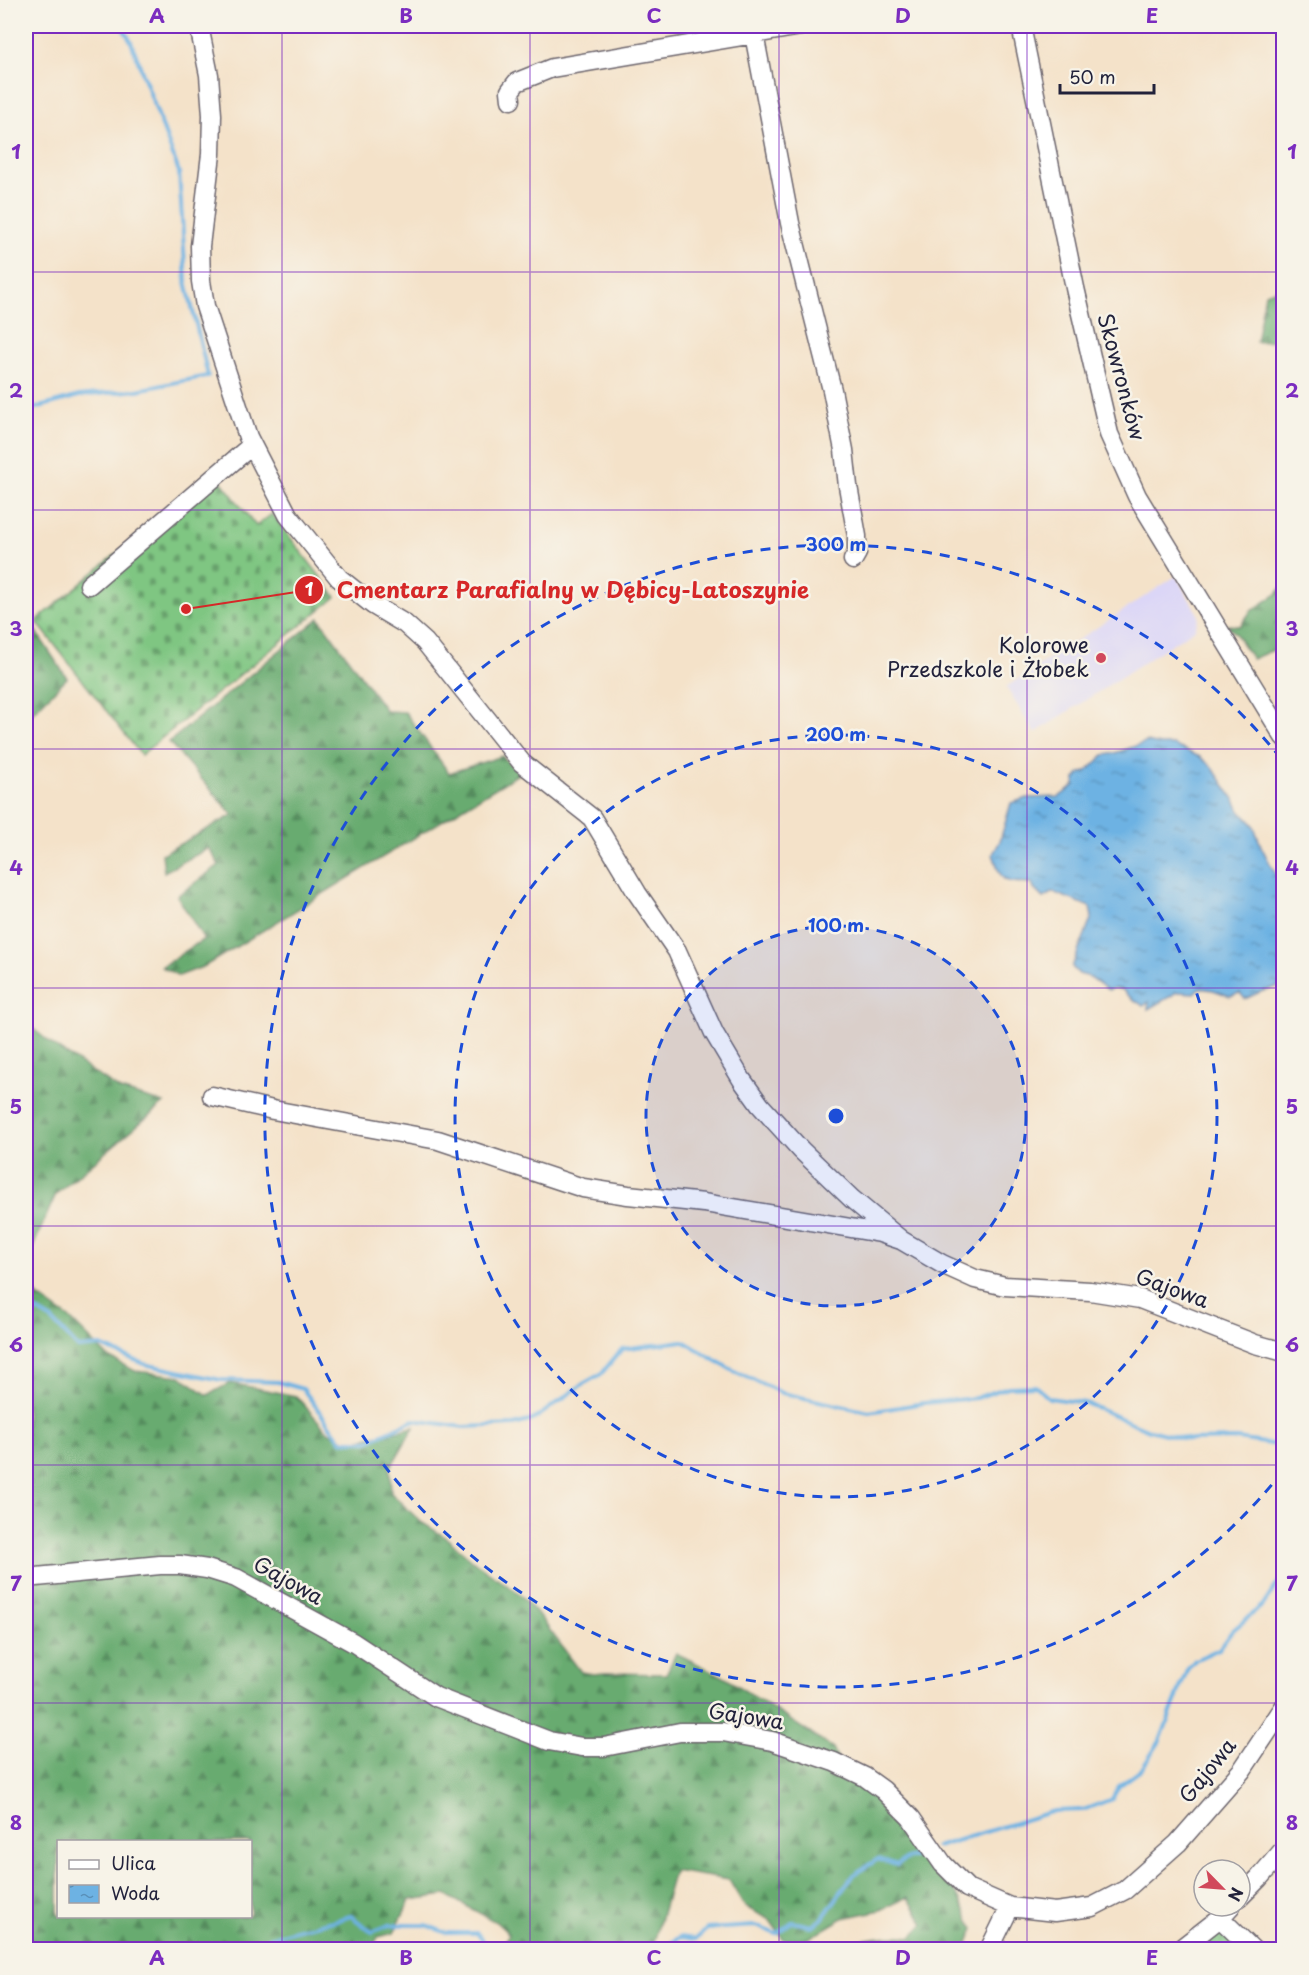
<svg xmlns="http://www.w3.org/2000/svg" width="1309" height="1975" viewBox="0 0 1309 1975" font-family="'Playpen Sans',sans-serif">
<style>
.built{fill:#dbd6f7}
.green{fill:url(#green-dots);stroke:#50745e;stroke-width:1.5}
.forest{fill:url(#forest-firs);stroke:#446656;stroke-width:1.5;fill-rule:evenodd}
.cemetery{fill:url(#cemetery-stones);stroke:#50745e;stroke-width:1.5}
.water{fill:url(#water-ripples);stroke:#486a8f;stroke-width:1.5}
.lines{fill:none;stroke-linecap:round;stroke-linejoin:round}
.stream{stroke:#6db2e3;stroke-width:4}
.minor-casing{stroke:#6c656d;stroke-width:21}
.minor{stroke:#fff;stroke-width:18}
.grid{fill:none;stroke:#7b2cbf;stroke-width:1.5;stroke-opacity:0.55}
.ring{fill:none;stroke:#1d4ed8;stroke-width:3;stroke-dasharray:10 8}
.poi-dot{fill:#d1495b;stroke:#f7f3e8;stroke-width:2}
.labels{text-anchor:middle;stroke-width:5;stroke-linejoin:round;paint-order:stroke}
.street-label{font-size:21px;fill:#22223b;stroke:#f7f3e8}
.poi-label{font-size:21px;fill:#22223b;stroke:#f7f3e8;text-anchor:end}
.centre{fill:#1d4ed8;stroke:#f7f3e8;stroke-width:3}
.ring-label{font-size:18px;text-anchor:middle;font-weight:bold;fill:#1d4ed8;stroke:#f7f3e8;stroke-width:5;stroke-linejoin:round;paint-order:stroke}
.leader{fill:none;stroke:#d62828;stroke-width:2}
.callout-dot{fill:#d62828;stroke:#f7f3e8;stroke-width:2}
.mark-label{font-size:18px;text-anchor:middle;font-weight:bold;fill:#fff}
.callout-label{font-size:22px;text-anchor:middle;font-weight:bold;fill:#d62828;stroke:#f7f3e8;stroke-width:5;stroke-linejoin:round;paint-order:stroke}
.neatline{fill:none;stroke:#7b2cbf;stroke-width:2}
.grid-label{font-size:20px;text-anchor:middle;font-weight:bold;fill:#7b2cbf}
</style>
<defs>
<pattern id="green-dots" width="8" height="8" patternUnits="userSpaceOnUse" patternTransform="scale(1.5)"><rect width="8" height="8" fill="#7fc682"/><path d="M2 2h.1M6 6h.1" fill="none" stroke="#68a06c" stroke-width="1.8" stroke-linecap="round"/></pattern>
<pattern id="forest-firs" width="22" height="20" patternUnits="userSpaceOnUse" patternTransform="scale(1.5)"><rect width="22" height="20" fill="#67ab70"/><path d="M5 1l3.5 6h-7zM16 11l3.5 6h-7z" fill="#548b5d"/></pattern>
<pattern id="cemetery-stones" width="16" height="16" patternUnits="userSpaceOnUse" patternTransform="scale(1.5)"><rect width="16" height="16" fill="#7fc682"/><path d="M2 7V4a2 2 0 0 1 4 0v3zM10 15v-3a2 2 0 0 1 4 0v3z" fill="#68a06c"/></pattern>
<pattern id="water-ripples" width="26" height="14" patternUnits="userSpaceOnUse" patternTransform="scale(1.5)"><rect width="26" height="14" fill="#6db2e3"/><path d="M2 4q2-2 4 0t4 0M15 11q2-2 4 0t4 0" fill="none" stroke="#5990b9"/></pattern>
</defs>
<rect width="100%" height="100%" fill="#f7f3e8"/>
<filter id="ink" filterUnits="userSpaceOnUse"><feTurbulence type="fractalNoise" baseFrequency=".0167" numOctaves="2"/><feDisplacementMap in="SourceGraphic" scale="12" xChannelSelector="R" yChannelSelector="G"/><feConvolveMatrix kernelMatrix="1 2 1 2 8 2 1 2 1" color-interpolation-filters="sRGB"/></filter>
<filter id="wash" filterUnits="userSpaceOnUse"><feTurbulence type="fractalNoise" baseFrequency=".008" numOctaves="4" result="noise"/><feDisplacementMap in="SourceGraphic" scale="24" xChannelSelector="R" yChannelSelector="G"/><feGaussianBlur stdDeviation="1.35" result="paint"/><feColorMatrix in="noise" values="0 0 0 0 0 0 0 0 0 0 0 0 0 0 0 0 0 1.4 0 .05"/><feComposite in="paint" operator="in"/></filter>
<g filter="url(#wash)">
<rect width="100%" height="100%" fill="#f4e2c9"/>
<!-- built -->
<path class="built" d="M1176,576l23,40 -4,13 -160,104 -29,-46z"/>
<!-- green -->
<path class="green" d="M1215,1933l6,1 17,15 -51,1z"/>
<!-- forest -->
<path class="forest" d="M1283,287v54l-27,1 9,-49z
M26,584l5,40 36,54 -41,41z
M1283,586v60l-31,13 -16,-25 -8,-8v-1l12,1 11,-15 26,-17z
M319,618l67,93 19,1 44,61 53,-17 18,17 -315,193 -26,10 -18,-9 43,-28 -27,-43 42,-31 -10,-17 -45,24 -2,-18 71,-39 -64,-73z
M26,1023l32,26 62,41 44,13 -108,91 -30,69z
M26,1284l13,13 30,21 39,39 27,14 45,5 28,19 22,-12 66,13 32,36 20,10 66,-15 -24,41 1,25 30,29 23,14 32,27 44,31 20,23 41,55 12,2 12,-1 61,1 10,-21 48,24 109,71 9,22 23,12 38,37 50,68 21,42 -7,17 -4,4 -126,-1 3,-5c24,-5 47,-10 71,-7l13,-13 -16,-27 -27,13 -38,8 -36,21 -23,1 -15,-21 -24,-12 -16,-27 -55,-9 -22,78h-150l7,-15 -13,-12 -50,-27 -36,5 -16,33 -16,4 -6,12h-346v-584l9,-32 -9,-7zM58,1842h192v74h-192z"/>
<!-- cemetery -->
<path class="cemetery" d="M214,472l42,54 16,-12 64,83 -195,158 -105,-134z"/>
<!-- water -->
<path class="water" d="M1147,742l13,3h13l27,12 12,10 24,35 4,9 13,13 8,22 18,35 4,5v99l-23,7 -15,7 -5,-6 -10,3 -17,-6 -14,-2 -5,5 -16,-1 -30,17 1,-7 -6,4c-7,-6 -15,-8 -20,-16l-8,-2 -7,2 -18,-13 -11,-3 -7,-7 20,-50 -2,-10 -37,-15 -10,6 -9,-9 -2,-6c-31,-1 -29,1 -39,-29l7,-13 11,-38 16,-5 32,-1 16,-12v-6l6,-6 5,-1 18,-17c14,-1 29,-9 43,-13z"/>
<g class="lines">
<!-- stream -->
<path class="stream" d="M26,429l6,-20 47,-13 58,-6 71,-14 -22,-95 -7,-109 -49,-133 -9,-13
M26,1313l11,-2 15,9 26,28 23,-2 43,18 77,16 57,2 25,7 38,52h27l46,-21 49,7 51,-2 19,-5 50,-36 18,-10 21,-25 61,-8 49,29 50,23 87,19 55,-9 52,-5 32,-11 27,-1 14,12 36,5 64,27 41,10 47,-1 47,7
M936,1847l118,-36 29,-1 29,-11 7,-13 22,-16 19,-29 27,-71 8,-10 24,-11 13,-18 32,-27 20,-30
M250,1950c22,-20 72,-24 101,-34l21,16 17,-7h37l21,8h30l13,17
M588,1950l3,-2 6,2
M618,1950l5,-4 12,4
M661,1950l19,-13 16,2 11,-10 49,-3 20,8 16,-12 20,4 10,-7 31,-44 25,-16 19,6c10,-9 19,-7 30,-13"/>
</g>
</g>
<g filter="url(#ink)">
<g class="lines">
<defs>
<path id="minor" d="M199,26l10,49 3,40 -1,39 -11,92 1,35 4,25 43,131 40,78 51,63 34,27 32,19 20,18 97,121 70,55 45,75 40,58 37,82 28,47 18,25 41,45 51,49 49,41
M1021,26l54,262 34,146 28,62 147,241
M754,34l36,189 42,167 12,60 4,36 9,50v17l-4,7
M511,100l-1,-9 7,-9 35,-14 249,-42
M89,585l163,-140
M212,1096l61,14 165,30 145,48 45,7 76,8 176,30 21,7 41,24 33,15 30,7 85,5 50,8 115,45 29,8
M26,1578l134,-13h20l27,4 29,9 118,65 82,54 113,44 33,6h22l76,-15h43l49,9 62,21 31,15 18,13 28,28 32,46 24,24 43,19 45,5 37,-5 33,-17 53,-47 64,-73 42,-63
M1240,1897l19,-19 25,-29
M1220,1918l33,32
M989,1950l21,-43
M1179,1950l41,-32 11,-12"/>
</defs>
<!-- minor casing -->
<use href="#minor" class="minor-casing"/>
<!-- minor -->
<use href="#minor" class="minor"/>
</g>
</g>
<!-- grid -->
<path class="grid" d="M282,26v1924M530,26v1924M779,26v1924M1027,26v1924M26,272h1258M26,510h1258M26,749h1258M26,988h1258M26,1226h1258M26,1465h1258M26,1703h1258"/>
<!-- distance rings -->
<circle cx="836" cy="1116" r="190" fill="#1d4ed8" fill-opacity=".12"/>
<g class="ring">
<circle cx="836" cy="1116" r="190"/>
<circle cx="836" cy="1116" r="381"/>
<path d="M1283 1471A571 571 0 1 1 1283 761"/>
</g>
<!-- markers -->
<circle class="poi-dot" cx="1101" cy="658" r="6"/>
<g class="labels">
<!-- street labels -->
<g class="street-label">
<text transform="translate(1121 377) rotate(75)" y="7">Skowronków</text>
<text transform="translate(1172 1289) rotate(20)" y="7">Gajowa</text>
<text transform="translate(288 1581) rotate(29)" y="7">Gajowa</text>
<text transform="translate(746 1717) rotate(9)" y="7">Gajowa</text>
<text transform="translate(1208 1771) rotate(-51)" y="7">Gajowa</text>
</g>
<!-- poi labels -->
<g class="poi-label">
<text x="1089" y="653">Kolorowe<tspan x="1089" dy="24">Przedszkole i Żłobek</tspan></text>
</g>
</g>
<circle cx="836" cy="1116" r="9" class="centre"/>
<g class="ring-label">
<text x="836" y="551">300 m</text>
<text x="836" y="741">200 m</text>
<text x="836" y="932">100 m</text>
</g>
<!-- callouts -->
<path class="leader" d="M186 609L309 590"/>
<g class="callout-dot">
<circle cx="186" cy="609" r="6"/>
<circle cx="309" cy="590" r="15"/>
</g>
<g class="mark-label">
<text x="309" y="596">1</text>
</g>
<g class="callout-label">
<text x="573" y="598">Cmentarz Parafialny w Dębicy-Latoszynie</text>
</g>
<!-- margin -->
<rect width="1309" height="1975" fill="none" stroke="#f7f3e8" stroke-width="66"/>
<!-- legend -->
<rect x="57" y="1840" width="195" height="78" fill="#f7f3e8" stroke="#a29fa3" stroke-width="1.5"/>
<rect x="69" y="1860" width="30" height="9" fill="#ffffff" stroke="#a29fa3" stroke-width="1.5"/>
<text x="111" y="1870" font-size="18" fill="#22223b">Ulica</text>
<rect x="69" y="1885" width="30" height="18" fill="url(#water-ripples)" stroke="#a29fa3" stroke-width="1.5"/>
<text x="111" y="1900" font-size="18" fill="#22223b">Woda</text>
<!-- north arrow -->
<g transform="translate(1222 1888) rotate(115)"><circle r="28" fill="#f7f3e8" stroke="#a29fa3" stroke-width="1.5"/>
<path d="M0-4.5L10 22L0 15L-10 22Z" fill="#d1495b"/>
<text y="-9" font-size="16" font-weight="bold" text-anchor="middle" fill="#22223b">N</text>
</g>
<!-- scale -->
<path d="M1060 84v9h94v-9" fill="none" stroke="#22223b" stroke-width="3"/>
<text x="1069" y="84" font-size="18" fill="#22223b" stroke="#f7f3e8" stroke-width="4.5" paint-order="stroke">50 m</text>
<rect x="33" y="33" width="1243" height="1909" class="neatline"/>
<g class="grid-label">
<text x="157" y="23">A</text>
<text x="406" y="23">B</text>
<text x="654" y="23">C</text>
<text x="903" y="23">D</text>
<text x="1152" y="23">E</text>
<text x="16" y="159">1</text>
<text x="1292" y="159">1</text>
<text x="16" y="398">2</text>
<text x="1292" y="398">2</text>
<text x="16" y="636">3</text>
<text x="1292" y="636">3</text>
<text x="16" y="875">4</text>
<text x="1292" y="875">4</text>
<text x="16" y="1114">5</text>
<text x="1292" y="1114">5</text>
<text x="16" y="1352">6</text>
<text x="1292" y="1352">6</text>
<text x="16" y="1591">7</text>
<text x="1292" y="1591">7</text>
<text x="16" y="1830">8</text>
<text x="1292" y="1830">8</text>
<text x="157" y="1965">A</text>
<text x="406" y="1965">B</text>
<text x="654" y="1965">C</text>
<text x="903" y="1965">D</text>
<text x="1152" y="1965">E</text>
</g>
</svg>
